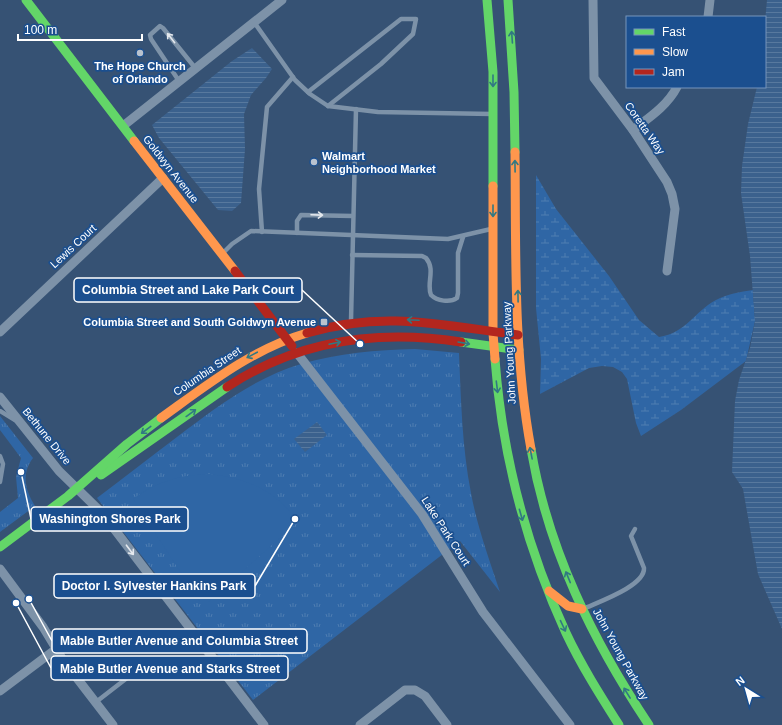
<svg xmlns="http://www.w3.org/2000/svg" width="782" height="725" font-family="Arial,sans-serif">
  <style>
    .grass { fill: url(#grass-tufts) }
    .wetland { fill: url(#wetland-marsh) }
    .pitch { fill: #2f66a5 }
    .water { fill: url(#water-rules) }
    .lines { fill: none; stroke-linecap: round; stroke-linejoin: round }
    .lane { stroke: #7d92a8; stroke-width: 4.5 }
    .street { stroke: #7d92a8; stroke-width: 9 }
    .fast { stroke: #63d668; stroke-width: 9 }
    .slow { stroke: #ff974d; stroke-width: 9 }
    .jam { stroke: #b3261e; stroke-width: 9 }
    .oneway { stroke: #317883 }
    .oneway2 { stroke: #e5e9ee }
    .poi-dot { fill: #b9c2ce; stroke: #1b4f8f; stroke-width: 1.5 }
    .labels { text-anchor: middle; stroke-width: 3.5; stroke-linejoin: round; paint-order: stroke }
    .poi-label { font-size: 11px; font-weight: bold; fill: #fff; stroke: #1b4f8f }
    .street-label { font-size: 11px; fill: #fff; stroke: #1b4f8f }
    .leader { fill: none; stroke: #fff; stroke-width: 1.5 }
    .callout-dot { fill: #fff; stroke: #1b4f8f; stroke-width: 1.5 }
    .callout { fill: #1b4f8f; stroke: #fff; stroke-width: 1.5 }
    .callout-label { font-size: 12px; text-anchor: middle; font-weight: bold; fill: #fff }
  </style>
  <defs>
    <pattern id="grass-tufts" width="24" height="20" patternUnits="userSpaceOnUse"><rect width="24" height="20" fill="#2f66a5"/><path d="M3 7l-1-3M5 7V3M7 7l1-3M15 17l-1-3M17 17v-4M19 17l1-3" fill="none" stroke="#4e7db2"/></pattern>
    <pattern id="wetland-marsh" width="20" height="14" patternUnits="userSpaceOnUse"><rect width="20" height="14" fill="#2f66a5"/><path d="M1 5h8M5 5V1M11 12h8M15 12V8" fill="none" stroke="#4e7db2"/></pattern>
    <pattern id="water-rules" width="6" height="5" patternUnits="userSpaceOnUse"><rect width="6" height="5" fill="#3b618d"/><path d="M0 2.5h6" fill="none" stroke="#58799e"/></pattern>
  </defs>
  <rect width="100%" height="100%" fill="#365274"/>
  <g class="grass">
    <path d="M415,349l44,4c2,47 3,94 12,140 6,33 18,66 29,99l-40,-51 -207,159 -156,-202c27,-20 53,-41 80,-61 38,-29 77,-59 124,-73 38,-11 75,-14 114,-15z"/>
    <path d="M0,416l33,42c-12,16 -8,32 2,48l-35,26v-20l18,-14 -2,-21 5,-19 -21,-28z"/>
  </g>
  <path class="wetland" d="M536,175l20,34 53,67 30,44 20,17c27,-4 35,-25 57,-37 11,-6 24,-8 37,-10l2,31 -9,40 -65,49 -40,26 -5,-13 -9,-44 -5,-7 -9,-5 -11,-1 -13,2 -49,26 1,-35 -5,-51z"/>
  <path class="pitch" d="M210,474c39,5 65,16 88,48l-90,80h-8l-67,-103c25,-18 47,-24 77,-25z"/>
  <g class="water">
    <path d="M767,0h15v629l-24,-55 -15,-85 -11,-17 3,-71 4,-21 11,-32 5,-27 -5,-65 -9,-63 1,-27 6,-42 9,-37h8v-65z"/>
    <path d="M252,48l20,21 -6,9 -15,17 -7,19 1,35 -4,54 -9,8 -14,-1 -59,-72 -7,-13 80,-64z"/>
    <path d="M317,422l10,13 -22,17 -11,-13z"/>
  </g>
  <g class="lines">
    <g class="lane">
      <path d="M254,22l41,58 15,14 18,12 50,6 114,2"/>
      <path d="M179,81l-28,-42 -1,-4 10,-9 3,2 33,41"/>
      <path d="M308,92l93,-73h15l-3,15 -32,30 -53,42"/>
      <path d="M262,232l-3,-43 8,-82 26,-30"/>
      <path d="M297,233v-12l4,-6 52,1"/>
      <path d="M223,253l9,-9 19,-13 197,8 43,-10"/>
      <path d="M352,255l70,1 4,2c10,12 0,25 5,37 6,6 19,8 26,3l1,-5v-40l5,-16"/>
      <path d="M351,321l5,-212"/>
      <path d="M0,411l15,9"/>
      <path d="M0,456l3,8 -3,18"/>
      <path d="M583,609c15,-7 62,-23 61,-41l-13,-32 4,-7"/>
      <path d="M96,702l31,-24"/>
    </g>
    <g class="street">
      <path d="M593,0l1,78 39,52 34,52 5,12 3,15 -8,62"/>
      <path d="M708,17l2,-17"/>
      <path d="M123,126l159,-126"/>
      <path d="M633,130c17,-13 34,-24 44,-43"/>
      <path d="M0,332l163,-154"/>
      <path d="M297,353l125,161 61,98 87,113"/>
      <path d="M0,397l59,74 43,42 162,212"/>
      <path d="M0,569l43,58 20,33 50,65"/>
      <path d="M0,691l56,-42"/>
      <path d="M360,725l45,-35h10l10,6 22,29"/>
    </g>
    <g class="fast">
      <path d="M26,0l108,141"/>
      <path d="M487,0l6,72v114"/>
      <path d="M508,0l6,92 1,60"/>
      <path d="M461,342l58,8"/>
      <path d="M495,359c7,95 31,187 71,274 15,32 34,62 53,92"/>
      <path d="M531,449c17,101 62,192 118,276"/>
      <path d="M101,475l126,-88"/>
      <path d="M0,547l68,-51 59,-52 34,-26"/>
    </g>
    <g class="slow">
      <path d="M134,141l101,130"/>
      <path d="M515,152c1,99 -2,199 16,297"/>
      <path d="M493,186v147l2,26"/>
      <path d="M161,418c46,-33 91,-69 146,-85"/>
      <path d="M549,591l19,15 14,3"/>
    </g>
    <g class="jam">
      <path d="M235,271l57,75"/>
      <path d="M307,333c77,-23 134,-8 211,2"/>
      <path d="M227,387c71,-47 150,-58 234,-45"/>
    </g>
  </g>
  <defs><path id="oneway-shaft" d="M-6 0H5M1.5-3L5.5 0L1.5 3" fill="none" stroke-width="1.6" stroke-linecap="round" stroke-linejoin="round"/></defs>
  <g class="oneway">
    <use href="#oneway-shaft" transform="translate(512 37) rotate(-94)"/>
    <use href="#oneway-shaft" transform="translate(493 81) rotate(90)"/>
    <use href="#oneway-shaft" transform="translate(515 166) rotate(-91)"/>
    <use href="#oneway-shaft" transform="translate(493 211) rotate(90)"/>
    <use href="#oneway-shaft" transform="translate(518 296) rotate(-91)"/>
    <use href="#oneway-shaft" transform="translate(413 320) rotate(-177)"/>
    <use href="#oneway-shaft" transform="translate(335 343) rotate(-12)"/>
    <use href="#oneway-shaft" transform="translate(464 343) rotate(10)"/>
    <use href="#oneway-shaft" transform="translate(252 355) rotate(152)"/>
    <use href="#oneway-shaft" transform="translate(497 387) rotate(83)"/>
    <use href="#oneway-shaft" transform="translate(191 413) rotate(-36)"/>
    <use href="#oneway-shaft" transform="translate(146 430) rotate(143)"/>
    <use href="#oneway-shaft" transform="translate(531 453) rotate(-101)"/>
    <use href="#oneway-shaft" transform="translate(521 515) rotate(74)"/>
    <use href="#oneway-shaft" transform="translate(568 577) rotate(-112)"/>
    <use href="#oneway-shaft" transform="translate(563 626) rotate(65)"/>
    <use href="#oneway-shaft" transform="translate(627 693) rotate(-122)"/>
  </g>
  <g class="oneway2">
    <use href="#oneway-shaft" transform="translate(171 38) rotate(-128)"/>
    <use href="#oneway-shaft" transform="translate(317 215) rotate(2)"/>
    <use href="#oneway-shaft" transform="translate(130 550) rotate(53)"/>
  </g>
  <g class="poi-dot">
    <circle cx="140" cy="53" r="4"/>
    <circle cx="314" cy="162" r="4"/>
    <rect x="320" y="318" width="8" height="8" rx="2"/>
  </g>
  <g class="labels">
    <g class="poi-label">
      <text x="140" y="70">The Hope Church<tspan x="140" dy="13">of Orlando</tspan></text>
      <text x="322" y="160" text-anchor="start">Walmart<tspan x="322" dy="13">Neighborhood Market</tspan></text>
      <text x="316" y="326" text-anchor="end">Columbia Street and South Goldwyn Avenue</text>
    </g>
    <g class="street-label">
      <text transform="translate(645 128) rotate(55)" y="4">Coretta Way</text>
      <text transform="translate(171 169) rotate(52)" y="4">Goldwyn Avenue</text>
      <text transform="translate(73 246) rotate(-43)" y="4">Lewis Court</text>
      <text transform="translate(509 353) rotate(-93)" y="4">John Young Parkway</text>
      <text transform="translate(207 371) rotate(-34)" y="4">Columbia Street</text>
      <text transform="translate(47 436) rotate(51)" y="4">Bethune Drive</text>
      <text transform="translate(446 531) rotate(57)" y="4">Lake Park Court</text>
      <text transform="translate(621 654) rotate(61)" y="4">John Young Parkway</text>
    </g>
  </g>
  <path class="leader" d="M360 344L302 290M21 472L31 519M295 519L255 586M29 599L52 641M16 603L51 668"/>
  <g class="callout-dot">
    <circle cx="360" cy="344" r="4"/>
    <circle cx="21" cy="472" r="4"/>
    <circle cx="295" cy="519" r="4"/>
    <circle cx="29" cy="599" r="4"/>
    <circle cx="16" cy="603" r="4"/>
  </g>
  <g class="callout">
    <rect x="74" y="278" width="228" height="24" rx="4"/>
    <rect x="31" y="507" width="157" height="24" rx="4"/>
    <rect x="54" y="574" width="201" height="24" rx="4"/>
    <rect x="52" y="629" width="255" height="24" rx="4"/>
    <rect x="51" y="656" width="237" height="24" rx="4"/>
  </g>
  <g class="callout-label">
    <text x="188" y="294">Columbia Street and Lake Park Court</text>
    <text x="110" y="523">Washington Shores Park</text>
    <text x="154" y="590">Doctor I. Sylvester Hankins Park</text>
    <text x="179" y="645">Mable Butler Avenue and Columbia Street</text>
    <text x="170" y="673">Mable Butler Avenue and Starks Street</text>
  </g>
  <rect x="626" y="16" width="140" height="72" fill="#1b4f8f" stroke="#7695bc"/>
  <rect x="634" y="29" width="20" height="6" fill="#63d668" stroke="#7695bc"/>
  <text x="662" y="36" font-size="12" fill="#ffffff">Fast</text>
  <rect x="634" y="49" width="20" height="6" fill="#ff974d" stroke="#7695bc"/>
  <text x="662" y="56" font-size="12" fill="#ffffff">Slow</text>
  <rect x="634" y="69" width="20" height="6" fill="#b3261e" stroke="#7695bc"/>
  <text x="662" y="76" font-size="12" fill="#ffffff">Jam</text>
  <g transform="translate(746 689) rotate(323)" stroke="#1b4f8f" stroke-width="3" paint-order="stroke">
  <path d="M0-3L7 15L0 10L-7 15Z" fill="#ffffff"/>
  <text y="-6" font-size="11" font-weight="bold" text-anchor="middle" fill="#ffffff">N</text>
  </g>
  <path d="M18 34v6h124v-6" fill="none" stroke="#ffffff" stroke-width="2"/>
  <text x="24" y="34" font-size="12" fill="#ffffff" stroke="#1b4f8f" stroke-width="3" paint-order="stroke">100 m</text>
</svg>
